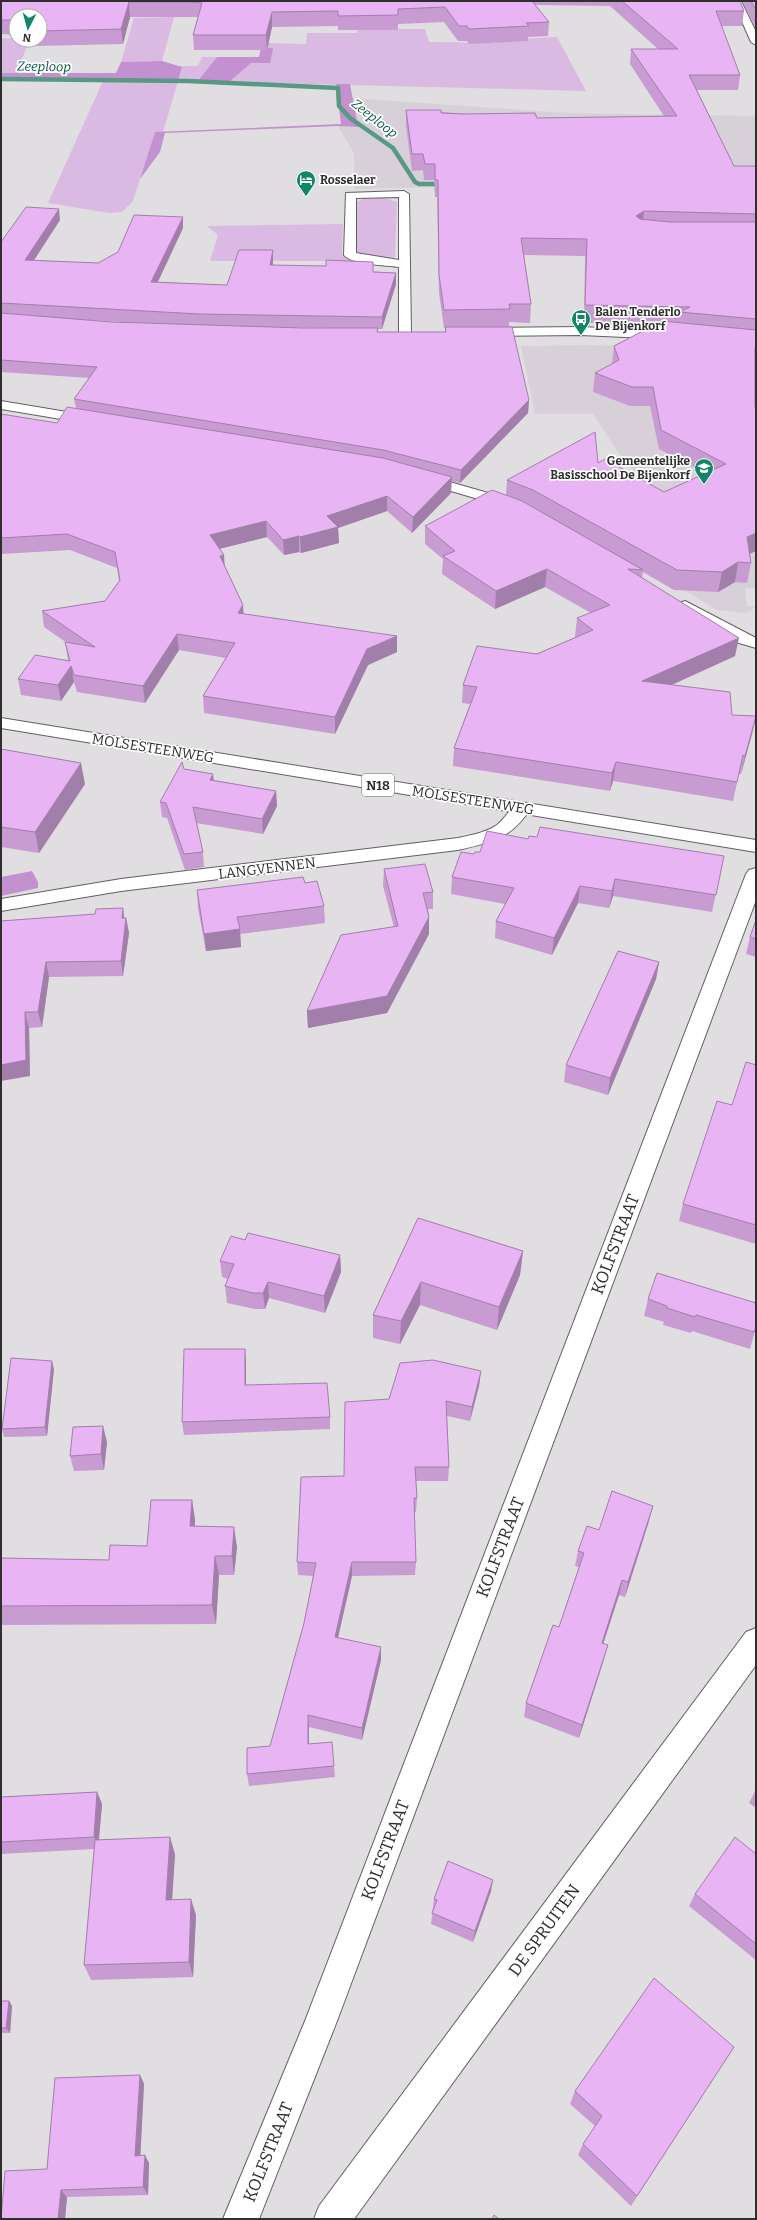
<svg xmlns="http://www.w3.org/2000/svg" width="757" height="2220" font-family="Bitter,serif">
  <style>
    .built { fill: #d7d0d9 }
    .green { fill: #dab9e2 }
    .forest { fill: #c391cf }
    .lines { fill: none; stroke-linecap: round; stroke-linejoin: round }
    .stream { stroke: #579983; stroke-width: 4.5 }
    .street-casing { stroke: #626062; stroke-width: 2 }
    .secondary-casing { stroke: #626062; stroke-width: 2 }
    .primary-casing { stroke: #626062; stroke-width: 2 }
    .street { fill: #fff; fill-rule: evenodd }
    .secondary { fill: #fff; fill-rule: evenodd }
    .primary { fill: #fff; fill-rule: evenodd }
    .wall { fill: #c89bd2; fill-rule: evenodd }
    .shaded-wall { fill: #a27eab }
    .building { fill: #e8b4f4; stroke: #a27eab }
    .labels { text-anchor: middle; stroke-width: 3.5; stroke-linejoin: round; paint-order: stroke }
    .far-poi-label { font-size: 12px; font-weight: bold; fill: #302f30; stroke: #fff; text-anchor: start }
    .far-water-label { font-size: 13px; font-style: italic; fill: #00553f; stroke: #fff }
    .shield { fill: #fff; stroke: #6e6d6e; stroke-width: 1 }
    .shield-label { font-size: 13px; font-weight: bold; fill: #302f30 }
    .street-label { font-size: 14px; fill: #302f30; stroke: #fff }
    .near-street-label { font-size: 17px; fill: #302f30; stroke: #fff }
  </style>
  <rect width="100%" height="100%" fill="#e0dee0"/>
  <g class="built">
    <path d="M352,98l215,15 189,3v64l-401,9 -1,-36 -16,-27 20,1z"/>
    <path d="M584,345l112,3 60,5v235h-11l2,18 9,1 -10,6 -29,-3 -132,-79 80,-34 -39,-33 -33,-50h-58l-14,-68z"/>
  </g>
  <g class="green">
    <path d="M174,17l-12,44 -41,1 13,-44z"/>
    <path d="M358,29h67l4,13 67,1v-3l61,-3 29,54 -357,-9 22,-19h19l-9,-15v-5l45,1 1,-11h50z"/>
    <path d="M1,38l28,2 -12,33h-16z"/>
    <path d="M202,57h15l-20,25 -19,-1 -15,51h-8l-22,69 -11,11 -13,1 -61,-10 55,-122h75l4,-14 -3,-1h19z"/>
    <path d="M366,197h17l14,5 -2,55c-10,3 -31,2 -38,-6v-49z"/>
    <path d="M343,224l-1,30 12,7h-144l8,-26 -11,-9z"/>
  </g>
  <g class="forest">
    <path d="M261,48h12l-3,15h-19l-22,19h-32l20,-25h42z"/>
    <path d="M162,61l20,6 -4,14h-177v-8h115l5,-11z"/>
    <path d="M336,84h14l8,43 -20,-1 -173,7 -5,19 -20,27 15,-47 186,-8z"/>
    <path d="M32,871l6,11v6l-37,8v-19z"/>
  </g>
  <g class="lines">
    <path class="stream" d="M1,79l187,2 150,7 1,18 11,12 43,30 22,34 4,2h29"/>
    <g class="street-casing">
      <g id="street">
        <path d="M404,191l5,3 2,140 -6,4 -6,-4v-67c-13,-2 -47,-2 -55,-12l2,-62zM399,197v63l-43,-7v-55z"/>
        <path d="M581,327l88,4 6,4 -6,4 -88,-4 -97,1 -6,-4 6,-4z"/>
        <path d="M1,401l90,15 7,4 -7,4 -90,-15z"/>
        <path d="M422,474l73,21 21,9 2,3 -2,3h-10l-21,-9 -68,-20 -2,-3z"/>
        <path d="M685,601l71,37v10l-17,-5 -60,-34 -2,-3 2,-3z"/>
        <path d="M522,802l6,2 3,4c-20,31 -39,34 -73,42l-337,41 -120,20v-12l120,-20 337,-41c13,-3 27,-5 39,-13 9,-7 14,-20 25,-23z"/>
        <path d="M756,868v32l-419,1121 -78,198h-36l82,-198 441,-1147 3,-4z"/>
        <path d="M756,1628v37l-402,554h-40l5,-13 427,-574z"/>
      </g>
    </g>
    <g class="secondary-casing">
      <path id="secondary" d="M733,1h8l15,31v13l-5,-3z"/>
    </g>
    <g class="primary-casing">
      <path id="primary" d="M1,718l755,122v12l-755,-124z"/>
    </g>
    <use href="#street" class="street"/>
    <use href="#secondary" class="secondary"/>
    <use href="#primary" class="primary"/>
  </g>
  <g class="wall">
    <path d="M1,1h739l4,10 -2,15h-21l19,49 -2,15h-41l37,76h22v200h-1l-5,188 1,9 -4,20 -12,-1 -17,10 -44,-2 -31,-18 -1,6 93,78 -63,29 60,30 24,1 -4,18 -11,40h-2l-6,27 -120,-20 -3,10 -157,-25 1,-18 16,-44 -8,-1 1,-18 113,-48 -1,-1 2,-18 14,-5 -46,-26 -50,22 -53,-35 1,-15 -18,-15v-18l81,-31 1,-15 91,-17 66,29 41,-19 -46,-24 -9,-43h-20l-37,-14 2,-19 17,-9 2,-18 42,-22 -72,-1 1,-67 -61,-1 7,49 -1,19 -21,-1v5l20,73 -1,13 -68,70 -9,-2v12l-39,40 -25,-22 -49,17 1,15 -38,10 -2,-1 -15,3 -17,-18 -48,12 5,17 19,39v9l154,38 -29,13 -33,69 -131,-21 -1,-17 23,-38 -47,-8 -34,53 -68,-11 -3,-10 -13,19 -40,-6 -3,-16 50,-19 -3,-18 2,1 -23,-16 -2,-16 63,-10 14,-20 -2,-13 -47,-18 -69,4v-140l56,9 19,-15 -2,-9 15,-21 -88,-6v-130l59,-22 -26,40 64,3 85,-46v11l-25,54 69,3 46,-35v15l123,8v11l-14,45h-4v3h67v-4h-1l-5,-35 -2,-96h-2l-1,-17h-10l-1,-10 -11,1 -6,-45v-16l131,8 127,-2 -34,-52 1,-15h27l-48,-43 -75,-1 14,17 -1,14 -20,1v4l-59,3 -2,-3h-9l-14,-19 -46,2v6h-60v-4l-66,1 -5,23h-73l-1,-15 5,-18h-68l-7,27 -86,2 -1,-6h4v-24h-24v19l-15,-1zM53,318l107,6 -48,-2zM260,327l80,1h-37z"/>
    <path d="M742,1h14v25h-1z"/>
    <path d="M1,749l84,35 -46,69 -38,-6z"/>
    <path d="M184,769l30,11 62,11 1,15 -14,28 -67,-11 7,29 1,15 -19,3 -18,-52 -5,-1 -2,-15z"/>
    <path d="M537,837l187,19 -12,56 -99,-16 -4,12 -31,-5 -26,52 -57,-17 1,-17 9,-17 -54,-10 1,-17 22,-23 54,-15z"/>
    <path d="M384,869l49,23v17h-5l1,8v17l-42,79 -79,15 -1,-17 87,-84 -11,-41z"/>
    <path d="M305,883l19,23 1,17 -85,11 1,13 -35,4 -8,-43 -1,-18z"/>
    <path d="M123,908l1,10h2l3,15 -6,43 -74,1 -7,50 -13,1 1,48 -29,-155 94,-7z"/>
    <path d="M756,920v37l-10,-3 4,-17z"/>
    <path d="M659,962l-3,17 -48,116 -44,-13 2,-17z"/>
    <path d="M756,1065v179l-77,-23 4,-17 49,-99z"/>
    <path d="M418,1218l105,33 -3,24 -23,55 -77,-25 -20,39 -27,-6v-23z"/>
    <path d="M245,1240l95,15 1,17 -16,41 -56,-15 -4,11h-10l-28,-6 -2,-17 3,-7 -6,-2 -2,-16z"/>
    <path d="M648,1299l108,28 -6,22 -58,-18 -1,2 -28,-8 1,-3 -20,-6z"/>
    <path d="M245,1349l1,13v23l84,32v12l-146,6 -2,-13z"/>
    <path d="M54,1369l-7,67 -43,1 -2,-8z"/>
    <path d="M481,1371l-2,15 -9,35 -23,-5 2,51 -1,14h-32l1,17 -1,14h-2l2,50 -1,13 -63,1 -14,62 43,9v13l-19,80 -53,-13v17l25,22 1,11 -86,9 -2,-12 23,-28 34,-123 9,-47 -15,-1 -1,-13 47,-86 45,-77z"/>
    <path d="M107,1442l-3,28 -30,1 -4,-15z"/>
    <path d="M192,1500l3,20v6l42,21 -3,28h-15l-3,49 -215,1v-67l108,2 38,-14z"/>
    <path d="M649,1521l-24,76 -6,-2 -16,48 1,16 -25,79 -55,-21 2,-14 33,-76 20,-60 -4,-1 3,-15z"/>
    <path d="M756,1789v19l-7,-5z"/>
    <path d="M97,1792l5,12 -3,36 76,14 -3,46 24,15 -3,62 -102,3 -7,-15 10,-116 -93,5v-57z"/>
    <path d="M756,1854v106l-67,-54 6,-12z"/>
    <path d="M491,1891l-18,51 -42,-18 3,-25z"/>
    <path d="M1,2001h8l3,5 -2,27h-9z"/>
    <path d="M734,2047l-103,159 -53,-51 5,-11 12,-18 -25,-22 5,-13z"/>
    <path d="M140,2075l4,9 -4,72 9,7 -1,32 -81,2 -2,22h-64l46,-50z"/>
  </g>
  <g class="shaded-wall">
    <path d="M129,2l1,15 -7,27 -2,-15z"/>
    <path d="M272,12v15l-5,23 -1,-15z"/>
    <path d="M59,209l1,11 -33,51 -2,-11z"/>
    <path d="M644,211l-2,17 -6,-12z"/>
    <path d="M183,217v11l-31,66 -1,-12z"/>
    <path d="M273,250v12l-2,15 -1,-12z"/>
    <path d="M396,273v11l-14,45v-12z"/>
    <path d="M529,400l-1,13 -68,70 1,-13z"/>
    <path d="M452,477l-1,16 -39,40 1,-16z"/>
    <path d="M387,496v15l-49,17 1,15 -38,10 -1,-16 27,-21z"/>
    <path d="M266,521l1,16 -56,14 -1,-16z"/>
    <path d="M756,533v18l-13,6 4,-20z"/>
    <path d="M299,536v16l-15,3 -1,-15z"/>
    <path d="M224,555l1,16 -5,-15z"/>
    <path d="M738,562l-3,20 -17,10 4,-20z"/>
    <path d="M547,569l-2,18 -50,22 1,-18z"/>
    <path d="M243,605l1,16 -6,-8z"/>
    <path d="M177,634l2,16 -34,53 -2,-17z"/>
    <path d="M397,636v16l-29,13 -33,69v-17l32,-68z"/>
    <path d="M739,638l-4,18 -95,43 2,-18z"/>
    <path d="M71,666l3,16 -13,19 -3,-16z"/>
    <path d="M756,716l-4,18 -11,40 4,-18z"/>
    <path d="M616,762l-3,19 -3,10 2,-18z"/>
    <path d="M81,763l4,21 -46,69 -4,-21z"/>
    <path d="M213,774l2,15 -5,-9z"/>
    <path d="M276,791l1,15 -14,28 -1,-15z"/>
    <path d="M615,879l-2,17 -4,12 3,-17z"/>
    <path d="M580,886l-2,17 -26,52 2,-17z"/>
    <path d="M123,908l2,16 -3,-6z"/>
    <path d="M429,917v17l-42,79 -79,15 -1,-17z"/>
    <path d="M126,918l3,15 -6,43 -2,-15z"/>
    <path d="M240,929l1,18 -35,4 -2,-17z"/>
    <path d="M46,962l3,15 -7,50 -4,-15z"/>
    <path d="M659,962l-3,17 -48,116 2,-17z"/>
    <path d="M25,1012l4,16 1,48 -29,5v-16z"/>
    <path d="M523,1251l-3,24 -23,55 2,-23z"/>
    <path d="M340,1255l1,17 -16,41 -1,-17z"/>
    <path d="M268,1282l1,16 -4,11 -2,-16z"/>
    <path d="M421,1282l-1,23 -20,39 1,-23z"/>
    <path d="M245,1349l1,13v36l-1,-13z"/>
    <path d="M52,1361l2,8 -7,67 -2,-9z"/>
    <path d="M481,1371l-2,15 -9,35 2,-14z"/>
    <path d="M103,1426l4,16 -3,28 -3,-16z"/>
    <path d="M192,1500l3,20 -2,26 -3,-20z"/>
    <path d="M653,1506l-4,15 -24,76 3,-15z"/>
    <path d="M234,1527l3,20 -3,28 -2,-19z"/>
    <path d="M215,1556l4,19 -3,49 -4,-19z"/>
    <path d="M352,1562v14l-17,74v-13z"/>
    <path d="M622,1580l-3,15 -20,62 3,-14z"/>
    <path d="M608,1645l-4,14 -25,79 3,-13z"/>
    <path d="M381,1647v13l-19,80v-12z"/>
    <path d="M308,1715l1,12v29l-1,-12z"/>
    <path d="M97,1792l5,12 -4,45 -4,-12z"/>
    <path d="M170,1837l5,17 -4,62 -5,-16z"/>
    <path d="M493,1880l-2,11 -18,51 2,-11z"/>
    <path d="M191,1899l5,16 -3,62 -4,-15z"/>
    <path d="M9,2001l3,5 -2,27 -4,-5z"/>
    <path d="M140,2075l4,9 -4,80 -5,-8z"/>
    <path d="M145,2155l4,8 -1,32 -5,-8z"/>
    <path d="M61,2190l6,7 -2,22h-7z"/>
  </g>
  <g class="building">
    <path d="M1,1h531l17,21 -23,1 3,3 -60,3 -2,-3h-8l-14,-19 -47,2v6l-60,1v-5l-66,1 -6,23h-73l9,-32 -11,-1h-62l-8,27 -81,2v-15h-24v4h-15z"/>
    <path d="M622,1h118l4,10h-28l24,64h-51l45,91h22v48l-112,-3 -8,5 4,3 29,3h87v97l-76,-7 10,-5 -105,-2 2,-66 -66,-1 10,66h-22l1,5 -66,1 -5,-35 -1,-95h-3v-16h-10l-2,-10h-11l-6,-44h35v3l22,1 72,-1 2,5 140,-2 -46,-67h47z"/>
    <path d="M751,1h5v9z"/>
    <path d="M26,207l33,2 -34,51 73,3 20,-11 16,-37 49,2 -32,65 76,3 12,-35h34l-3,15 56,1v-6l47,2v10l23,1 -14,44 -183,-3 -198,-11v-61z"/>
    <path d="M1,313l111,9 191,6h75l-1,4h69l-1,-5h67l17,73 -68,70 -78,-20 -309,-51 23,-32 -96,-7z"/>
    <path d="M662,321l94,9v17h-1v60h1v126l-9,4 4,26 -13,-1 -16,10 -45,-2 -144,-80 -26,-10 88,-48 3,31 7,-4 59,33 62,-28 -65,-34 -8,-43h-21l-37,-14 24,-13 -5,-14z"/>
    <path d="M67,407l316,51 69,19 -39,40 -26,-21 -60,20 11,11 -38,10 -1,-1 -16,4 -17,-19 -56,14 14,20 -4,1 23,49 -5,8 159,23 -30,13 -32,68 -132,-21 32,-53 -58,-9 -34,52 -69,-11 -3,-9 -13,19 -40,-6 17,-24 35,6 -5,-19 30,5 -53,-36 63,-10 15,-21 -5,-28 -48,-18 -66,4v-124l56,9z"/>
    <path d="M492,490l30,11 121,69 -15,-1 111,69 -97,43 88,11 2,23 24,1 -11,40 -2,-1 -6,27 -121,-20 -4,11 -158,-25 23,-61 -14,-2 14,-39 60,8 56,-24 -16,-12 33,-13 -63,-36 -51,22 -53,-35 12,-5 -30,-25z"/>
    <path d="M1,749l80,14 -46,69 -34,-5z"/>
    <path d="M182,762l2,7 29,5 -3,6 66,11 -14,28 -69,-12 10,45 -19,2 -18,-51 -6,-1z"/>
    <path d="M540,827l184,29 -8,39 -101,-16 -3,12 -32,-5 -26,52 -58,-17 18,-33 -62,-11 9,-25 13,2 1,-2h5l7,-21 41,8 1,-3 8,1z"/>
    <path d="M425,864l8,28 -10,1 6,24 -42,79 -80,15 34,-76 57,-9 -14,-57z"/>
    <path d="M303,877l2,6 12,-2 7,25 -87,11 3,12 -36,5 -7,-44z"/>
    <path d="M123,908l-1,10h4l-5,43 -75,1 -8,50h-13l1,48 -25,5v-144l94,-7 1,-5z"/>
    <path d="M756,920v19l-6,-2z"/>
    <path d="M618,951l41,11 -49,116 -44,-13z"/>
    <path d="M746,1062l10,3v160l-73,-21 34,-103 15,4z"/>
    <path d="M418,1218l105,33 -24,56 -78,-25 -20,39 -28,-6z"/>
    <path d="M248,1233l92,22 -16,41 -56,-14 -5,11h-10l-28,-7 9,-22 -14,-3 11,-25 14,4z"/>
    <path d="M657,1273l99,30v24l-2,5 -58,-17 -1,2 -28,-9v-2l-19,-7z"/>
    <path d="M184,1349h61v36l82,-2 3,34 -148,5z"/>
    <path d="M11,1358l41,3 -7,66 -43,2z"/>
    <path d="M433,1360l48,11 -9,36 -26,-6 3,66h-34l2,31h-3l2,64h-64l-17,75 46,10 -19,81 -54,-13v29l24,-2 2,24 -87,8v-26l23,-2 34,-123 12,-60 -19,-1 4,-85 43,-1 1,-74 44,-3 11,-36z"/>
    <path d="M103,1426l-2,28 -31,2 3,-29z"/>
    <path d="M612,1491l41,15 -25,76 -6,-2 -20,63 6,2 -26,80 -56,-22 27,-78 6,2 25,-74 -6,-2 9,-25 12,4z"/>
    <path d="M151,1500h41l-2,26 44,1 -2,29h-17l-3,49 -211,1v-48l108,2 1,-15 37,1z"/>
    <path d="M97,1792l-3,45 -93,5v-45z"/>
    <path d="M170,1837l-4,63 25,-1 -2,63 -105,3 11,-125z"/>
    <path d="M735,1837l21,17v90l-61,-50z"/>
    <path d="M448,1861l45,19 -18,51 -43,-18 5,-13 -3,-1z"/>
    <path d="M654,1978l80,69 -97,149 -54,-52 19,-28 -27,-25z"/>
    <path d="M1,2001h8l-3,27h-5z"/>
    <path d="M140,2075l-5,81 10,-1 -2,32 -82,3 -3,29h-57l4,-48 42,-2 8,-91z"/>
    <path d="M494,2215l5,4h-7z"/>
  </g>
  <defs>
    <g id="hotel-pin" transform="scale(1)"><path d="M0 17L-7.5 6A9.5 9.5 0 1 1 7.5 6Z" fill="#118767" stroke="#fff"/><path d="M-6-4.5h1.5V1H6V5H4.5V3h-9V5H-6ZM-4 0a1.8 1.8 0 1 1 3.6 0ZM.5 0V-2.5h3Q6-2.5 6 0Z" fill="#fff"/></g>
    <g id="bus-pin" transform="scale(1)"><path d="M0 17L-7.5 6A9.5 9.5 0 1 1 7.5 6Z" fill="#118767" stroke="#fff"/><path d="M-5-6H5V4H4V6H2V4H-2V6H-4V4H-5ZM-3.5-4V0h7V-4ZM-3.5 1.2v1.5H-2V1.2ZM2 1.2v1.5H3.5V1.2Z" fill="#fff"/></g>
    <g id="school-pin" transform="scale(1)"><path d="M0 17L-7.5 6A9.5 9.5 0 1 1 7.5 6Z" fill="#118767" stroke="#fff"/><path d="M0-5L7-2L0 1L-7-2ZM-4 1L0 2.5L4 1V4Q0 6-4 4Z" fill="#fff"/></g>
  </defs>
  <g fill-rule="evenodd">
    <use href="#hotel-pin" x="306" y="180"/>
    <use href="#bus-pin" x="581" y="319"/>
    <use href="#school-pin" x="704" y="468"/>
  </g>
  <g class="labels">
    <g class="far-poi-label">
      <text x="320" y="184">Rosselaer</text>
      <text x="595" y="316">Balen Tenderlo<tspan x="595" dy="14">De Bijenkorf</tspan></text>
      <text x="690" y="465" text-anchor="end">Gemeentelijke<tspan x="690" dy="14">Basisschool De Bijenkorf</tspan></text>
    </g>
    <g class="far-water-label">
      <text transform="translate(44 66) rotate(1)" y="5">Zeeploop</text>
      <text transform="translate(375 118) rotate(38)" y="5">Zeeploop</text>
    </g>
    <rect class="shield" x="362" y="774" width="32" height="22" rx="3"/>
    <g class="shield-label">
      <text x="378" y="790">N18</text>
    </g>
    <g class="street-label">
      <text transform="translate(153 748) rotate(9)" y="5">MOLSESTEENWEG</text>
      <text transform="translate(473 800) rotate(9)" y="5">MOLSESTEENWEG</text>
      <text transform="translate(267 868) rotate(-7)" y="5">LANGVENNEN</text>
    </g>
    <g class="near-street-label">
      <text transform="translate(615 1244) rotate(-69)" y="6">KOLFSTRAAT</text>
      <text transform="translate(500 1547) rotate(-69)" y="6">KOLFSTRAAT</text>
      <text transform="translate(385 1850) rotate(-69)" y="6">KOLFSTRAAT</text>
      <text transform="translate(544 1930) rotate(-54)" y="6">DE SPRUITEN</text>
      <text transform="translate(268 2152) rotate(-68)" y="6">KOLFSTRAAT</text>
    </g>
  </g>
  <rect width="757" height="2220" fill="none" stroke="#302f30" stroke-width="4"/>
  <g transform="translate(28 28) rotate(186)"><circle r="19" fill="#ffffff" stroke="#acacac"/>
  <path d="M0-3L7 15L0 10L-7 15Z" fill="#118767"/>
  <text y="-6" font-size="11" font-weight="bold" text-anchor="middle" fill="#302f30">N</text>
  </g>
</svg>
